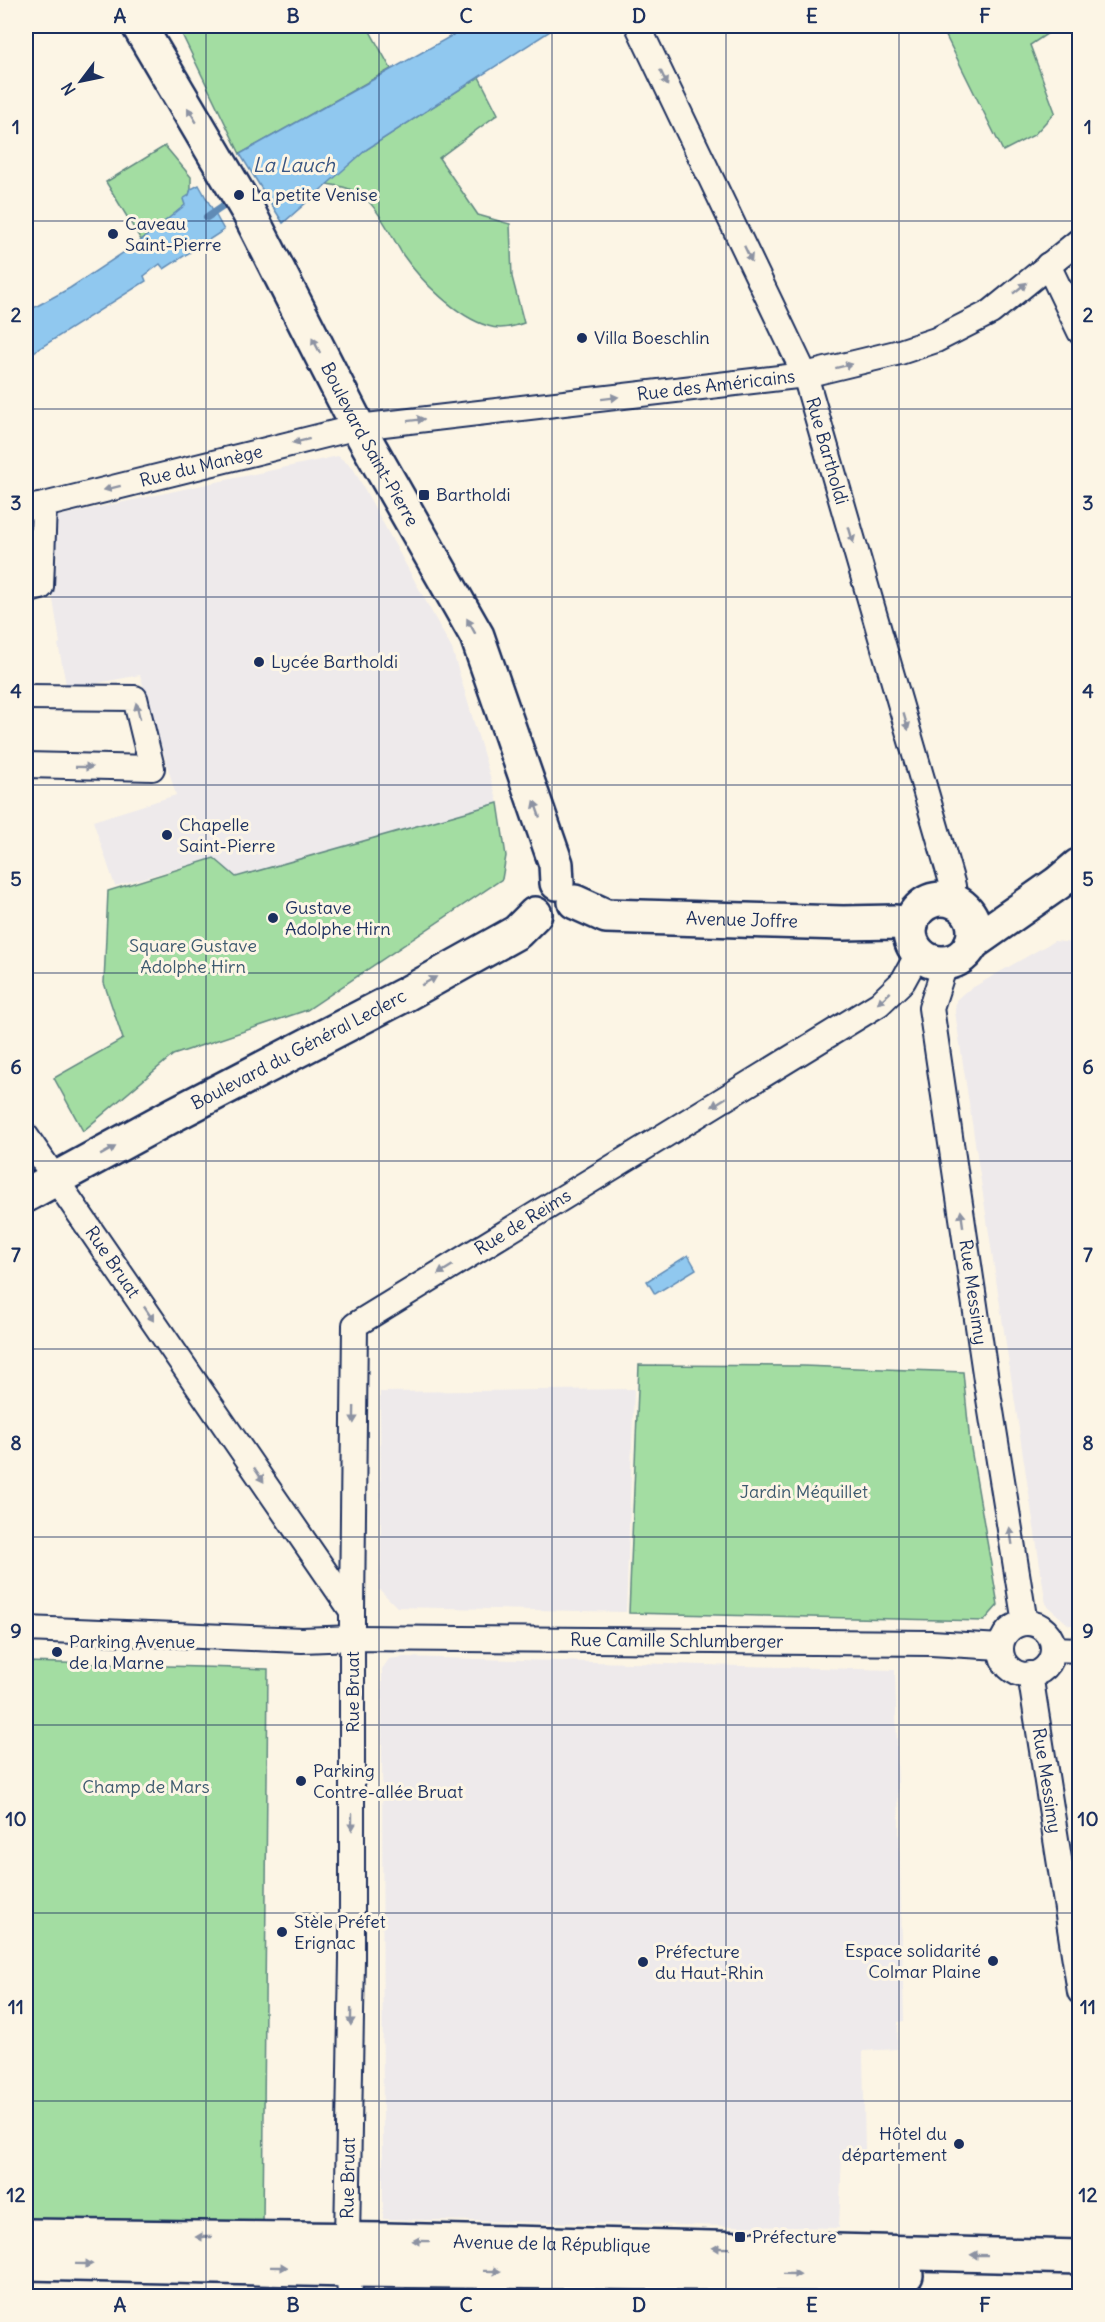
<svg xmlns="http://www.w3.org/2000/svg" width="1105" height="2322" font-family="Delius,sans-serif">
  <style>
    .built { fill: #eeeaeb }
    .green { fill: #a3dda2; stroke: #5f8680; stroke-width: 1.5 }
    .water { fill: #90c8ef; stroke: #618bb5; stroke-width: 1.5 }
    .lines { fill: none; stroke-linecap: round; stroke-linejoin: round }
    .stream { stroke: #618bb5; stroke-width: 8 }
    .street-casing { stroke: #1b2f5e; stroke-width: 28 }
    .secondary-casing { stroke: #1b2f5e; stroke-width: 38 }
    .street { stroke: #fcf5e5; stroke-width: 24 }
    .secondary { stroke: #fcf5e5; stroke-width: 33 }
    .oneway { fill: #8c92a2 }
    .grid { fill: none; stroke: #1b2f5e; stroke-width: 1.5; stroke-opacity: 0.55 }
    .poi-dot { fill: #1b2f5e; stroke: #fcf5e5; stroke-width: 2 }
    .labels { text-anchor: middle; stroke-width: 6; stroke-linejoin: round; paint-order: stroke }
    .poi-label { font-size: 18px; fill: #1b2f5e; stroke: #fcf5e5; text-anchor: start }
    .street-label { font-size: 18px; fill: #1b2f5e; stroke: #fcf5e5 }
    .park-label { font-size: 18px; fill: #3d5a6f; stroke: #fcf5e5 }
    .water-label { font-size: 20px; font-style: italic; fill: #385582; stroke: #fcf5e5 }
    .neatline { fill: none; stroke: #1b2f5e; stroke-width: 2 }
    .grid-label { font-size: 20px; text-anchor: middle; font-weight: bold; fill: #1b2f5e }
  </style>
  <rect width="100%" height="100%" fill="#fcf5e5"/>
  <filter id="ink" filterUnits="userSpaceOnUse"><feTurbulence type="fractalNoise" baseFrequency=".0167" numOctaves="2"/><feDisplacementMap in="SourceGraphic" scale="12" xChannelSelector="R" yChannelSelector="G"/><feConvolveMatrix kernelMatrix="1 2 1 2 8 2 1 2 1" color-interpolation-filters="sRGB"/></filter>
  <g filter="url(#ink)">
    <g class="built">
      <path d="M338,456l15,12 99,181 46,154 -262,74 -22,-19 -99,28 -22,-65 83,-26 -36,-120 -73,14 -9,-45 2,-1 -13,-81 10,-3 -3,-42z"/>
      <path d="M1054,941l20,2 6,13 -1,669h-10l-23,-20 -91,-593 1,-12 9,-8z"/>
      <path d="M634,1389l-8,223 -229,-5 -18,-18 2,-29 -1,-168z"/>
      <path d="M404,1657l491,13 9,351 -6,1 -1,27 -34,2 2,102h-23l-3,75 -456,-9 -1,-550 7,-10z"/>
    </g>
    <g class="green">
      <path d="M178,26h189l24,43 -151,85z"/>
      <path d="M941,26h118l-29,19 25,67 -21,23 -31,16z"/>
      <path d="M479,77l19,37 -59,44 39,57 32,9 2,53 12,46c-12,4 -24,7 -36,3 -31,-9 -67,-45 -85,-71 -10,-16 -22,-42 -35,-54 -13,-12 -25,-15 -42,-17l41,-35z"/>
      <path d="M165,146l26,31v12l-5,16 -45,35 -35,-58z"/>
      <path d="M498,803l8,53 -4,23 -195,131 -134,45 -90,76 -29,-53 69,-39 -19,-56 4,-92 106,-33 22,19z"/>
      <path d="M639,1365l164,1 160,6 7,71 28,162 -14,16 -355,-8z"/>
      <path d="M26,1662l242,7 -5,556 -237,-5z"/>
      <path d="M648,2288l67,2 1,6h-69z"/>
    </g>
    <g class="water">
      <path d="M469,26h89l-191,123 -84,74 -43,-69z"/>
      <path d="M199,185l25,45 -60,39 -4,-5 -16,12 2,5 -120,76v-45l44,-24 68,-45 47,-38 -2,-6 6,-4 2,-6z"/>
      <path d="M688,1255l8,14 -41,25 -8,-13z"/>
    </g>
    <g class="lines">
      <path class="stream" d="M207,217l25,-17"/>
      <g class="street-casing">
        <g id="street">
          <path id="s1" d="M638,26l167,349 148,511 -4,14"/>
          <path d="M1048,265l32,67"/>
          <path id="s2" d="M44,505l314,-78 447,-52 95,-23 36,-12 55,-28 89,-72"/>
          <path d="M26,508l18,-3 -3,82 -15,4"/>
          <path d="M26,697l109,1 17,70 -126,-3"/>
          <path id="s3" d="M942,963v11l-11,34 55,372 39,243"/>
          <path id="s4" d="M26,1136l326,475"/>
          <circle cx="1027" cy="1649" r="26"/>
          <path id="s5" d="M26,1629l276,11 51,-2 578,5 70,4"/>
          <path d="M1053,1649l27,1"/>
          <path id="s6" d="M1030,1674l50,318"/>
          <path id="s7" d="M350,2296l-3,-57 5,-280v-348l3,-286 524,-321 24,-23 16,-29"/>
        </g>
      </g>
      <g class="secondary-casing">
        <g id="secondary">
          <path id="s8" d="M139,26l109,185 110,216 119,209 79,228 1,19"/>
          <circle cx="942" cy="931" r="32"/>
          <path id="s9" d="M575,902l31,14 237,7 52,-1 16,3"/>
          <path d="M971,944l87,-61 20,-17"/>
          <path id="s10" d="M26,1195l147,-80 233,-121 111,-62 18,-18"/>
          <path id="s11" d="M26,2236l359,4 695,17"/>
          <path d="M26,2263l324,7 556,5"/>
        </g>
      </g>
      <use href="#street" class="street"/>
      <use href="#secondary" class="secondary"/>
    </g>
    <defs><path id="oneway-solid" d="M-6-.8H1V-3.2L6.5 0L1 3.2V.8H-6Z" transform="scale(1.5)"/></defs>
    <g class="oneway">
      <use href="#oneway-solid" transform="translate(664 78) rotate(65)"/>
      <use href="#oneway-solid" transform="translate(192 115) rotate(-121)"/>
      <use href="#oneway-solid" transform="translate(748 254) rotate(65)"/>
      <use href="#oneway-solid" transform="translate(1020 288) rotate(-39)"/>
      <use href="#oneway-solid" transform="translate(316 345) rotate(-117)"/>
      <use href="#oneway-solid" transform="translate(844 366) rotate(-14)"/>
      <use href="#oneway-solid" transform="translate(610 398) rotate(-7)"/>
      <use href="#oneway-solid" transform="translate(416 420) rotate(-7)"/>
      <use href="#oneway-solid" transform="translate(301 441) rotate(166)"/>
      <use href="#oneway-solid" transform="translate(112 488) rotate(166)"/>
      <use href="#oneway-solid" transform="translate(851 535) rotate(74)"/>
      <use href="#oneway-solid" transform="translate(471 626) rotate(-119)"/>
      <use href="#oneway-solid" transform="translate(138 711) rotate(-104)"/>
      <use href="#oneway-solid" transform="translate(906 722) rotate(74)"/>
      <use href="#oneway-solid" transform="translate(84 767) rotate(1)"/>
      <use href="#oneway-solid" transform="translate(537 809) rotate(-109)"/>
      <use href="#oneway-solid" transform="translate(429 981) rotate(-29)"/>
      <use href="#oneway-solid" transform="translate(884 998) rotate(138)"/>
      <use href="#oneway-solid" transform="translate(719 1102) rotate(148)"/>
      <use href="#oneway-solid" transform="translate(108 1151) rotate(-29)"/>
      <use href="#oneway-solid" transform="translate(962 1219) rotate(-98)"/>
      <use href="#oneway-solid" transform="translate(445 1270) rotate(148)"/>
      <use href="#oneway-solid" transform="translate(149 1314) rotate(56)"/>
      <use href="#oneway-solid" transform="translate(354 1415) rotate(91)"/>
      <use href="#oneway-solid" transform="translate(259 1475) rotate(56)"/>
      <use href="#oneway-solid" transform="translate(1011 1536) rotate(-99)"/>
      <use href="#oneway-solid" transform="translate(352 1822) rotate(90)"/>
      <use href="#oneway-solid" transform="translate(351 2017) rotate(91)"/>
      <use href="#oneway-solid" transform="translate(204 2237) rotate(-180)"/>
      <use href="#oneway-solid" transform="translate(421 2241) rotate(-179)"/>
      <use href="#oneway-solid" transform="translate(721 2248) rotate(-179)"/>
      <use href="#oneway-solid" transform="translate(979 2255) rotate(-179)"/>
      <use href="#oneway-solid" transform="translate(84 2264) rotate(1)"/>
      <use href="#oneway-solid" transform="translate(279 2267) rotate(1)"/>
      <use href="#oneway-solid" transform="translate(492 2271) rotate(1)"/>
      <use href="#oneway-solid" transform="translate(792 2274) rotate(1)"/>
    </g>
  </g>
  <path class="grid" d="M206,26v2270M379,26v2270M552,26v2270M726,26v2270M899,26v2270M26,221h1054M26,409h1054M26,597h1054M26,785h1054M26,973h1054M26,1161h1054M26,1349h1054M26,1537h1054M26,1725h1054M26,1913h1054M26,2101h1054"/>
  <g class="poi-dot">
    <circle cx="239" cy="195" r="6"/>
    <circle cx="113" cy="234" r="6"/>
    <circle cx="582" cy="338" r="6"/>
    <rect x="418" y="489" width="12" height="12" rx="3"/>
    <circle cx="259" cy="662" r="6"/>
    <circle cx="167" cy="835" r="6"/>
    <circle cx="273" cy="918" r="6"/>
    <circle cx="57" cy="1652" r="6"/>
    <circle cx="301" cy="1781" r="6"/>
    <circle cx="282" cy="1932" r="6"/>
    <circle cx="993" cy="1961" r="6"/>
    <circle cx="643" cy="1962" r="6"/>
    <circle cx="959" cy="2144" r="6"/>
    <rect x="734" y="2231" width="12" height="12" rx="3"/>
  </g>
  <g class="labels">
    <g class="poi-label">
      <text x="251" y="201">La petite Venise</text>
      <text x="125" y="230">Caveau<tspan x="125" dy="21">Saint-Pierre</tspan></text>
      <text x="594" y="344">Villa Boeschlin</text>
      <text x="436" y="501">Bartholdi</text>
      <text x="271" y="668">Lycée Bartholdi</text>
      <text x="179" y="831">Chapelle<tspan x="179" dy="21">Saint-Pierre</tspan></text>
      <text x="285" y="914">Gustave<tspan x="285" dy="21">Adolphe Hirn</tspan></text>
      <text x="69" y="1648">Parking Avenue<tspan x="69" dy="21">de la Marne</tspan></text>
      <text x="313" y="1777">Parking<tspan x="313" dy="21">Contre-allée Bruat</tspan></text>
      <text x="294" y="1928">Stèle Préfet<tspan x="294" dy="21">Erignac</tspan></text>
      <text x="981" y="1957" text-anchor="end">Espace solidarité<tspan x="981" dy="21">Colmar Plaine</tspan></text>
      <text x="655" y="1958">Préfecture<tspan x="655" dy="21">du Haut-Rhin</tspan></text>
      <text x="947" y="2140" text-anchor="end">Hôtel du<tspan x="947" dy="21">département</tspan></text>
      <text x="752" y="2243">Préfecture</text>
    </g>
    <g class="street-label">
      <text dy="6" stroke="none"><textPath href="#s2" startOffset="684">Rue des Américains</textPath></text>
      <text dy="6" stroke="none"><textPath href="#s8" startOffset="478">Boulevard Saint-Pierre</textPath></text>
      <text dy="6" stroke="none"><textPath href="#s1" startOffset="466">Rue Bartholdi</textPath></text>
      <text dy="6" stroke="none"><textPath href="#s2" startOffset="162">Rue du Manège</textPath></text>
      <text dy="6" stroke="none"><textPath href="#s9" startOffset="170">Avenue Joffre</textPath></text>
      <text dy="6" stroke="none"><textPath href="#s10" startOffset="309">Boulevard du Général Leclerc</textPath></text>
      <text dy="6" stroke="none"><textPath href="#s7" startOffset="1168">Rue de Reims</textPath></text>
      <text dy="6" stroke="none"><textPath href="#s4" startOffset="153">Rue Bruat</textPath></text>
      <text dy="6" stroke="none"><textPath href="#s3" startOffset="334">Rue Messimy</textPath></text>
      <text dy="6" stroke="none"><textPath href="#s5" startOffset="651">Rue Camille Schlumberger</textPath></text>
      <text transform="translate(353 1692) rotate(-90)" y="6">Rue Bruat</text>
      <text dy="6" stroke="none"><textPath href="#s6" startOffset="108">Rue Messimy</textPath></text>
      <text dy="6" stroke="none"><textPath href="#s7" startOffset="118">Rue Bruat</textPath></text>
      <text dy="6" stroke="none"><textPath href="#s11" startOffset="526">Avenue de la République</textPath></text>
    </g>
    <g class="park-label">
      <text x="193" y="952">Square Gustave<tspan x="193" dy="21">Adolphe Hirn</tspan></text>
      <text x="804" y="1498">Jardin Méquillet</text>
      <text x="146" y="1793">Champ de Mars</text>
    </g>
    <g class="water-label">
      <text x="294" y="172">La Lauch</text>
    </g>
  </g>
  <rect width="1105" height="2322" fill="none" stroke="#fcf5e5" stroke-width="66"/>
  <g transform="translate(81 81) rotate(238)" stroke="#fcf5e5" stroke-width="4.5" paint-order="stroke">
  <path d="M0-4.5L10 22L0 15L-10 22Z" fill="#1b2f5e"/>
  <text y="-9" font-size="16" font-weight="bold" text-anchor="middle" fill="#1b2f5e">N</text>
  </g>
  <rect x="33" y="33" width="1039" height="2256" class="neatline"/>
  <g class="grid-label">
    <text x="120" y="23">A</text>
    <text x="293" y="23">B</text>
    <text x="466" y="23">C</text>
    <text x="639" y="23">D</text>
    <text x="812" y="23">E</text>
    <text x="985" y="23">F</text>
    <text x="16" y="134">1</text>
    <text x="1088" y="134">1</text>
    <text x="16" y="322">2</text>
    <text x="1088" y="322">2</text>
    <text x="16" y="510">3</text>
    <text x="1088" y="510">3</text>
    <text x="16" y="698">4</text>
    <text x="1088" y="698">4</text>
    <text x="16" y="886">5</text>
    <text x="1088" y="886">5</text>
    <text x="16" y="1074">6</text>
    <text x="1088" y="1074">6</text>
    <text x="16" y="1262">7</text>
    <text x="1088" y="1262">7</text>
    <text x="16" y="1450">8</text>
    <text x="1088" y="1450">8</text>
    <text x="16" y="1638">9</text>
    <text x="1088" y="1638">9</text>
    <text x="16" y="1826">10</text>
    <text x="1088" y="1826">10</text>
    <text x="16" y="2014">11</text>
    <text x="1088" y="2014">11</text>
    <text x="16" y="2202">12</text>
    <text x="1088" y="2202">12</text>
    <text x="120" y="2312">A</text>
    <text x="293" y="2312">B</text>
    <text x="466" y="2312">C</text>
    <text x="639" y="2312">D</text>
    <text x="812" y="2312">E</text>
    <text x="985" y="2312">F</text>
  </g>
</svg>
